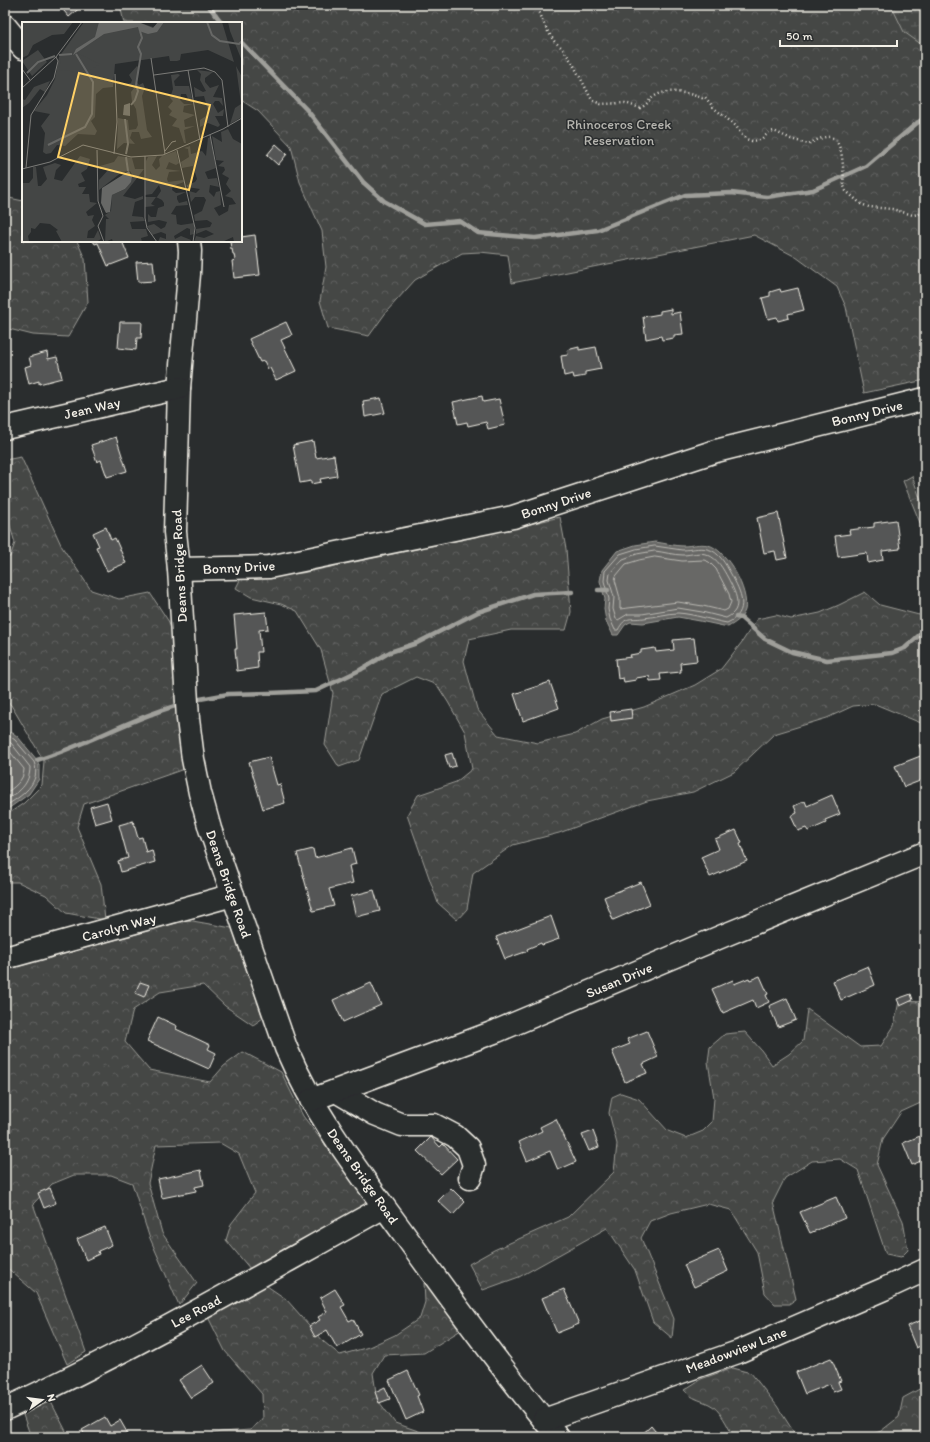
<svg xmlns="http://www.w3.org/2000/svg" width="930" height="1442" font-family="Itim,sans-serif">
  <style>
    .forest { fill: url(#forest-crowns); stroke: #9c9c96 }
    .wetland { fill: url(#wetland-marsh); stroke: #9c9c96 }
    .water { fill: #676866; stroke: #9f9f9a }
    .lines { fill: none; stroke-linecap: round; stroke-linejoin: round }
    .shore { stroke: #bcbab4; stroke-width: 1 }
    .stream { stroke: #9f9f9a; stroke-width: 4.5 }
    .building { fill: #555756; stroke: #f4f1e8 }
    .minor-casing { stroke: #f4f1e8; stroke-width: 25 }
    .path { stroke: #f4f1e8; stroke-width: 2.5; stroke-dasharray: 1 3; stroke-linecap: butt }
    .minor { stroke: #2a2d2e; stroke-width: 22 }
    .labels { text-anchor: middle; stroke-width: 3; stroke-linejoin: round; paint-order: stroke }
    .park-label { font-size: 14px; fill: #b6b5af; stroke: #2a2d2e }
    .street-label { font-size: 14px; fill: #f4f1e8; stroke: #2a2d2e }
    .inset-river { fill: none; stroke: #676866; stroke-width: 2 }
    .inset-road { fill: none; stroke: #7b7b78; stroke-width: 1 }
    .view { fill: #ffd166; fill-opacity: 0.15; stroke: #ffd166; stroke-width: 2 }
    .inset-edge { fill: none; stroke: #f4f1e8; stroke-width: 2 }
  </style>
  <defs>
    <pattern id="forest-crowns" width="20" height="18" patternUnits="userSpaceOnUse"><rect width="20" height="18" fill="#444645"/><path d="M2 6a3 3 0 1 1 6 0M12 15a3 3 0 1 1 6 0" fill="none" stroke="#606160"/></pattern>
    <pattern id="wetland-marsh" width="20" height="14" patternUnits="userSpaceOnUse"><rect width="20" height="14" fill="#444645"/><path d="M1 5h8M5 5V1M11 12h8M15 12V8" fill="none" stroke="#606160"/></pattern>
  </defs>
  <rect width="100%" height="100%" fill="#2a2d2e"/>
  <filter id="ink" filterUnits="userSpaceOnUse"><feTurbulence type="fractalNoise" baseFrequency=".025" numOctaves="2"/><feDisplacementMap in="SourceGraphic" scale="8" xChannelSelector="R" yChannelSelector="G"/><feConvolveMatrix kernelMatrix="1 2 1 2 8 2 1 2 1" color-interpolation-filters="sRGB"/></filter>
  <g filter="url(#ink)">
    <g class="forest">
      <path d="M120,5h805v375l-61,13 -18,-86 -9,-20 -41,-30 -42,-22 -242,48 -4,-28 -28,-3 -18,1 -47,27 -28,31 -18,25 -41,-8 -8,-27 6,-34 -4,-36 -22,-49 -9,-36 -33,-35 -17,-11v-77h-117z"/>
      <path d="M5,197l18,4v40h54l8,18 3,43 -20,35 -35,-2 -28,-7z"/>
      <path d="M21,457l41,90 29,43 28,9 31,-6 19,29 5,18 1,60 9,69 -100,35 -7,23 24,57 4,36 -39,-7 -20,-18 -28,-13h-13v-66l19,-13 18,-18 2,-24 -33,-56 -6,-5v-143h5l5,-14 -10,-34v-49z"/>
      <path d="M912,476l13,36v23l-22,-54z"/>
      <path d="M560,517l6,32 5,63 -5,18h-55l-42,9 -5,22 13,48 21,26 40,8 37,-9 27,-15 42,-12 51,-22 26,-16 21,-27 15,-23 19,-4 15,4 29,-6 19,-8 26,-13 15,13 39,10 6,-7v114l-4,1 -46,-19 -22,2 -26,12 -53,16 -40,38 -41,20 -46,9 -88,32 -46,12 -40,28 -6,36 -10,11 -19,-17 -31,-88 11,-20 38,-13 16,-13 -7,-37 -17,-30 -11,-17 -21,-8 -34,17 -23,66 -20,7 -14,-22 8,-52 -12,-43 -24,-39 -16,-7 -30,-7 -15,-9 7,-14 59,-1 168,-35z"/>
      <path d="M187,920l45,8 31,90 -10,7 -28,-19 -22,-21 -43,7 -27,18 -8,32 24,28 61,12 14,-16 19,-14 38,20 22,44 69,90 -121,64 -25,-30 5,-16 24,-31 -16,-39 -19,-11 -64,2 -8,38 14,50 35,50 -18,22 -30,-69 -17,-53 -21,-8h-37l-22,9 -19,20 53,148 -19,12 -31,-71 -31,-27v-296z"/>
      <path d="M899,1001l26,1v99l-24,11 -18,27 -6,26 26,56 5,29 -7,7 -15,-3 -28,-84 -18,-11 -28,2 -27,17 -12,24 23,97 -7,5h-14l-10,-11 -8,-41 -26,-42 -23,-6 -37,9 -21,8 -9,17 33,81 -2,19 -19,-16 -18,-52 -28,-42 -88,49 -36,13 -14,-26 25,-14 74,-33 46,-45 3,-28 -8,-31 3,-16 9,-4 18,6 29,32 18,7 17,-7 9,-9 2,-24 -6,-36 2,-15 15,-13 20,-2 16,18 11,15 17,-11 14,-13 4,-32 53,38 21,-1 13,-20z"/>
      <path d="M424,1283l11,8 26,39 -37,23 -40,2 -11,18 4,26 18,24 26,9 3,5h-231l28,-5 29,-2 13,-11 -1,-25 -37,-43 -19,-38 61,-27 19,13 38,43 16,13 29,-8 26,-12 25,-17 5,-16z"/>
      <path d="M732,1368l19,5 26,33 20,31h-64c-5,-11 -13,-28 -24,-33 -11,-5 -15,-4 -25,-14l17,-11z"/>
      <path d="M925,1386v51h-60l16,-6 18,-14 4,-19z"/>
      <path d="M50,1400l19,37h-38l-8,-22z"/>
    </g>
    <path class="wetland" d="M891,5h34v42l-21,-15z"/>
    <g class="water">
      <path d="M655,542c9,1 19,4 28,4 8,0 17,-3 25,-1 19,4 42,47 37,65 -3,9 -10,13 -17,17l-28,-6 -22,-4 -35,6 -13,-1 -5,3 -7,10h-5l-7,-14 -2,-12 1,-10 -5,-18 2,-11 15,-19 18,-6z"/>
      <path d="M5,727l2,6h6l5,4 19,23 2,5v14l-10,15 -24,17z"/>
    </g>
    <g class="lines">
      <g class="shore">
        <path d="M655,546c9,1 18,3 27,4 8,0 17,-3 25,-1 12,2 19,16 24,25 10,18 20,38 -4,49 -17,-3 -33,-9 -49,-10 -12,0 -23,4 -34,5 -14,2 -18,-3 -26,12h-3l-5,-11 -2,-10 1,-10 -5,-18 1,-10 15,-17 16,-5z"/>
        <path d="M655,551c9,1 18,4 28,4 8,0 17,-4 25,0 10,4 15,14 20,23 7,14 17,31 -2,40l-24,-6 -24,-4 -36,6h-14l-10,6 -2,-1 -3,-10 1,-12 -5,-17 1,-7 13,-14 14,-5z"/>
        <path d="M655,557l27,4 22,-1 5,2 7,7 13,25 2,8 -3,7 -4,2 -21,-5 -25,-4 -58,7v-11l-5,-18 1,-4 10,-12 13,-4z"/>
        <path d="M5,736l6,1 4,3 19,22c8,21 -13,35 -29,44"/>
        <path d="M5,741l6,2 19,24c0,17 -11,26 -25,33"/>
        <path d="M5,747l2,1 17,21c0,12 -10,18 -19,25"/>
      </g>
      <g class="stream">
        <path d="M208,5l14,18"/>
        <path d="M241,42l66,68 56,72 21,19 41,23 35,-3 18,12 57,5 63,-8 87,-35 46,-2 36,4 46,-7 53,-24 51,-43 8,-5"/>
        <path d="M598,590h10"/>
        <path d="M736,617l5,1 24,21 27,13 35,8 65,-7 13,-5 20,-18"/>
        <path d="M200,699l28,-5 42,-1 46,-2 44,-21 30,-18 27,-9 61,-31 55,-18 39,-2"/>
        <path d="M37,760c48,-14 90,-40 138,-54"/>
      </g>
    </g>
    <g class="building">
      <path d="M59,5h24l-14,12z"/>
      <path d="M276,144l11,10 -9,11 -11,-10z"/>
      <path d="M255,235l5,40 -26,3 -2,-17 3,-1 -1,-6h-1l-1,-5h-1l-1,-8h11v-4z"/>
      <path d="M93,241h29l7,17 -21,8 -10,-23 -3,1z"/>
      <path d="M153,261l2,20 -17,1 -2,-20z"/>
      <path d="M798,288l6,22 -16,4 1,4 -11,3 -1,-4 -9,2 -6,-21 8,-2v-4l10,-3 1,3z"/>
      <path d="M671,309v5l9,-2 3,22 -9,1v3l-12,2 -1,-4 -15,3 -3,-22 17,-3v-3z"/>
      <path d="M120,322h22l-1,16h-4l-1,12 -18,-2z"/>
      <path d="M286,322l6,13 -11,5 15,31 -20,9 -6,-12 -2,1 -4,-8 -4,1 -11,-23z"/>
      <path d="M579,347v3l17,-3 5,22 -16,3v4l-11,2 -1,-4 -9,2 -3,-20 7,-1 -1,-5z"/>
      <path d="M47,352l1,7 9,-2 5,21 -23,6v-3l-10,3 -4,-17 6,-2 -2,-8z"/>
      <path d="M482,396l1,6 16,-3 6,26 -17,4 -2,-7 -18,4 -1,-4 -9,2 -5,-22z"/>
      <path d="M381,398l4,15 -20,4 -2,-16z"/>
      <path d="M116,437l11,34 -20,6 -6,-17 -4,2 -6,-17z"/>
      <path d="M313,441l3,17 18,-3 3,21 -17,3 1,3 -10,2v-3l-11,2 -7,-38z"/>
      <path d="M778,513l9,45 -10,2 -2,-9 -11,2 -7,-35z"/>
      <path d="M896,520l4,29 -18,2 1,9 -15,3 -1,-10 -29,4 -3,-21 15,-2 -1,-4 25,-3v-4z"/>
      <path d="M106,527l5,13 4,-2 11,25 -19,8 -11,-24 3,-1 -6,-13z"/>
      <path d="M266,612l2,17 -9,1 2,22h-4l1,16 -21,3 -2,-22h2l-3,-34z"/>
      <path d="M694,638l3,23 -17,2 1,9 -21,2 1,6 -11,1 -1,-5 -13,2v2l-12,2 -1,-4 -5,1 -2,-20 15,-2 -1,-2 11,-2v-3l14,-2 1,4 18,-2 -1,-10z"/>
      <path d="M550,682l9,26 -36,13 -9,-27z"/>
      <path d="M631,709l1,9 -21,3 -1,-9z"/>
      <path d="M925,743v36l-21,8 -9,-21 28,-11 -4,-10z"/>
      <path d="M452,753l4,13 -7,2 -4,-13z"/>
      <path d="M269,757l8,28 3,-1 5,19 -22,6 -14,-47z"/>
      <path d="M832,795l8,19 -15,6 1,3 -18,8 -2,-3 -8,3 -7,-15 6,-3 -3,-7 11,-5 2,5z"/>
      <path d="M107,802l5,17 -17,5 -5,-17z"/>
      <path d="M133,821l5,17 4,-1 4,15 6,-2 3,12 -34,10 -3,-11 10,-3 -9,-33z"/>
      <path d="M736,830l6,13 -2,1 7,17 -37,16 -9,-20 18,-8 -4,-10z"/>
      <path d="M352,848l4,16 -7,2 4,17 -24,6 5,17 -21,5 -16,-58 16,-4 2,9z"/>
      <path d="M641,882l9,22 -37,16 -9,-23z"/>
      <path d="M374,890l6,21 -24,6 -5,-21z"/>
      <path d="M551,916l8,23 -17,6 -1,-2 -14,6 1,2 -23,8 -9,-22z"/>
      <path d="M868,966l7,19 -34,15 -8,-19z"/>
      <path d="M760,976l8,18 -2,1 3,7 -13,6 -3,-8 -30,13 -11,-24 21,-9 1,4 15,-6 1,2z"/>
      <path d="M140,982l9,3 -5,12 -9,-4z"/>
      <path d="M371,983l10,22 -38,17 -10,-22z"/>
      <path d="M911,994l2,6 -13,6 -3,-7z"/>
      <path d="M787,998l9,22 -18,7 -9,-21z"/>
      <path d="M158,1017l19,9 -1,3 34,16 -2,4 8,4 -7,16 -62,-28z"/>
      <path d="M647,1031l11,26 -15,7 4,9 -22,9 -13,-31 18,-7 -3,-5z"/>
      <path d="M556,1119l20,43 -18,8 -8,-19 -23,10 -8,-19 23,-11 -2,-4z"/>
      <path d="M593,1131l6,16 -10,4 -7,-16z"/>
      <path d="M925,1134v25l-13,6 -9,-22z"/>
      <path d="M431,1137l9,10 3,-3 14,15 -16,15 -24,-23z"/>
      <path d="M201,1170l3,15 -9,2 1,4 -34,7 -4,-19z"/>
      <path d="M50,1188l6,15 -12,5 -6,-15z"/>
      <path d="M451,1188l14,14 -12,13 -15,-14z"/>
      <path d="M836,1197l9,21 -35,15 -10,-21z"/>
      <path d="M105,1227l7,18 -14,6 1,3 -13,6 -9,-21z"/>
      <path d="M719,1250l9,21 -34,16 -10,-22z"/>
      <path d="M335,1289l10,16 -4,2 8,14 4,-2 8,15 -24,14 -10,-18 -12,7 -6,-11 11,-6 -2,-3 9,-5 -7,-14z"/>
      <path d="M564,1289l15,35 -22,9 -15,-35z"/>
      <path d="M925,1319v25l-9,4 -9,-22z"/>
      <path d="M831,1358l10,23 -3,1 3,7 -8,3 -3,-8 -25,10 -9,-22z"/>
      <path d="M202,1365l12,18 -23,15 -12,-18z"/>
      <path d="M408,1371l11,24 -2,1 6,16 -17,8 -17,-40z"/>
      <path d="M385,1387l5,12 -11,4 -4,-11z"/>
      <path d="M105,1417l5,9 10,-6 8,14 -5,3h-37l-4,-7z"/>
      <path d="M651,1426l9,11h-21l11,-10z"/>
    </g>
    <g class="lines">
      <g class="minor-casing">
        <g id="minor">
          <path d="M5,26l18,22"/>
          <path d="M189,241l1,10 -1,23 -10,114 -4,144 4,37 9,150 5,40 7,34 10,36 76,219c29,68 75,127 118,186 50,69 100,138 154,203"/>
          <path d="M5,428l174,-40"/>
          <path d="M179,569l90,-2 244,-50 203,-66 209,-52"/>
          <path d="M5,958l228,-63"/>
          <path d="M336,1091l39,23 27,11h32l21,11 13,12 6,17 -4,13"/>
          <path d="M311,1100l186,-69 228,-96 200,-82"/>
          <path d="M5,1409c130,-60 254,-133 379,-202"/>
          <path d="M544,1420l194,-68 146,-63 41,-19"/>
        </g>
      </g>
      <path class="path" d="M539,5l-1,4 9,21 7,11 8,7 10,14 20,38 9,4 24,-1 15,5c9,-4 8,-8 15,-12 12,-8 34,-3 47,2l3,-1 9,11 22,18 5,8 5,5 6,2 8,-1 10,-8 4,-1 17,8 17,5c5,-2 12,-6 18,-7 19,-3 17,37 18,49l2,5 15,13 8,3 23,2 21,6 12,-2"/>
      <use href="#minor" class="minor"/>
    </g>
  </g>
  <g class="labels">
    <g class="park-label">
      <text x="619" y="129">Rhinoceros Creek<tspan x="619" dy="16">Reservation</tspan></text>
    </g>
    <g class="street-label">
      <text transform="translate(92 408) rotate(-13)" y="5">Jean Way</text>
      <text transform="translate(867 413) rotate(-14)" y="5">Bonny Drive</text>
      <text transform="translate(556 503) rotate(-18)" y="5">Bonny Drive</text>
      <text transform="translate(179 566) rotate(-93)" y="5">Deans Bridge Road</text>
      <text transform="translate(239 567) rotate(-3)" y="5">Bonny Drive</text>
      <text transform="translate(229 884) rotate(71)" y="5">Deans Bridge Road</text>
      <text transform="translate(119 927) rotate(-15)" y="5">Carolyn Way</text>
      <text transform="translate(619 980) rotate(-23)" y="5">Susan Drive</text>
      <text transform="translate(363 1176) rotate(55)" y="5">Deans Bridge Road</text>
      <text transform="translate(196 1311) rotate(-28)" y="5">Lee Road</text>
      <text transform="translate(736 1350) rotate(-21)" y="5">Meadowview Lane</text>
    </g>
  </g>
  <g transform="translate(22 22)">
    <rect width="220" height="220" fill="#2a2d2e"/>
    <path d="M0,0h51l-9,12 -12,1 -19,10 -5,10 -6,3zM62,0h62l-5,1 12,4 9,-5h60l12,40 -26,-12 -27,4 -1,6 -3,1h-7l-1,-5 -54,8 -2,23 -10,1 -7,6 -1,23 -4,4 6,10 -2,4 -17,-1 -13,12 -8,-1 -6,8 -5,1 -3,-2 2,-19 -4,-7 9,-12 -16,-3 13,-16 8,-16 4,-22zM206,0h14v39l-12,-30zM115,44l2,2 -2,14 2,3 4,-2 2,5 -3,8 5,34 5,7 -11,2 -2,-7h-7l-2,6 5,6 -11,-1 -7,6 1,-31 10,2 1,10 7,-1 2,-4 -2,-16 -4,-7 -1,-10 4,-5 -13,-2 9,-2 1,-3 -3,-5zM214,44l6,11v40l-12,7 5,-16 6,-4zM175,48l16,2 -8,6v4l5,6 9,-3 -6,12 9,1 1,8 -4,-5h-4l-2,3 5,9 6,-4 -1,7h-8l5,9 -2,2 -10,-4 -8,4v-7l9,-6 -5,-18 -9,1 -1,-10 9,5 3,-1 -6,-11 1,-6zM156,52l2,1 -6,6 1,5h14l3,12 -3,3 -3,-7h-5l-1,6 4,4h9l-9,2 -1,6 12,3 -11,5 1,7 10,-1 -11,4 2,13h-2l-5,-15 -7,-2 5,-7 -8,-4 3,-4 -4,-4 5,-6 -3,-3 3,-9 -2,-14zM28,59l-5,11 -5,-3 -11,14 -7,5v-9l3,1 9,-13zM206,107l5,10 9,5v98h-8l-1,-5 -11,5h-28l2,-6 8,2 10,-4 -8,-4 -10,4v-5l14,-2 2,-4 -5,-3 -12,1 -1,-6 8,-4 4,-11 -2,-3h-9l-4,5 -2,-11 7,2 4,-4 -13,-2v-2l8,-3 2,-3 -4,-13 -11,2 -1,-6 8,-5 -1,-8 -4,-1 6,-2 1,8 11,-3 4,5 2,-18 2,-1 6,31 -11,4 3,7 9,-1 2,9 -9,-2 -1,7 5,5 2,-5 4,-1 1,14 -7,3 5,8 9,-5 1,-6 7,-1 -4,-6 -7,-2 6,-5 -5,-7 3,-6 -7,-4 3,-4 -1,-3 -6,-1 6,-5 -8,-1 -4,-24 10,6 -1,-10zM154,129l3,12 -3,2 -7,-3 -3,7 15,2 -12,1 -2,7 1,3 15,-2 1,2 -11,4 -1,4 4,3 10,-1 -9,4v3l2,4 8,-2 1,4 -12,1 -5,8 5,1 1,9 4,1 13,-2v11l-4,1v-6l-3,-1 -13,8 1,3 6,-3 10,4 -1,2h-32l2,-5 6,2v-5l-5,-2 -9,3 -5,-9 7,-2 7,5 4,-2 2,-5 -8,-2 -11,2v-8l3,3h5l2,-9 6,-2v-3l-2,-3 -6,-3 -5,7 4,2 -10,1v-10h12l4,-6 -2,-6 -7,9 -7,1 1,-34 2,-4 9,-1 -5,9 4,5 4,-4 -1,-7 3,-3zM58,134l10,3 -3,10 -6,4 4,8 -7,3 1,3h7l-4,7h7l1,8 7,1 -11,9 2,4 6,-1 -2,5 3,6 -7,5 -1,7h7l4,-8 3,9 -5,3h-34l-6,-11 2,-1 -8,-6 -10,-1 -5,6 -4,-1v4l-3,4 1,5 4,1h-11v-59h7l4,-5v-11h3l2,19h3l6,-7 -4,-12 12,-4 6,2 -5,5 -2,9 8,2zM96,134l14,2 3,11h9l-21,27 12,3 8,-3v3l-8,3 -3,14 11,1 2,4 -15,1 2,7h14l2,7 -7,2 1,4h-29l-1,-3 -7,3 1,-23h3l-4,-4 6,-4 1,-16 13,-6 8,-13 -3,-5 -8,1 -23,18v-10l10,-11h-9v-3l14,-4z" fill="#444645"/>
    <path d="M16,28l9,12 -15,14 -10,-15zM57,32l21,10 -19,12 -13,-6 -9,1 2,-13z" fill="#444645"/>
    <path d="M77,0h39l15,6 5,-6h6l-7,10 -9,2 -9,-3 -1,-4 -34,7 -31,21 3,-6 19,-12zM108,81v13l-7,-1 1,-10zM107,149l3,6 -1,5 -6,7 -13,6 -2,17 -4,1 -5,-10 1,-15z" fill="#676866"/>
    <path class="inset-river" d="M185,0l5,13 8,6 19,3 3,-3M37,33l13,-1M5,51l11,-11 17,-6M109,83l4,-5 3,-9 -2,-6 5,-31 -3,-7 4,-9 -2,-7M103,97l3,25 -2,10M26,123l37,-18 7,-13 1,-32 -17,-28M104,135l2,14"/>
    <path class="inset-road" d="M129,36l14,96M0,47l8,11M166,48l12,70M132,53l50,-7 11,4 7,8 6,47M0,66l34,-31 26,-35M188,113l14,72M75,128l1,51 5,15 -5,10 6,16M155,128l18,78 -2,14M143,129l7,-9 4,-1M92,132l3,-32 -2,-48M123,134v62l2,10 10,14M4,146l5,-53 23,-37 4,-17 -2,-4M0,147l28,-7 33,-17 48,12 32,-2 60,-26 19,-11"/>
    <path class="view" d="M57,51l131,32 -21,85 -131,-33z"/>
    <rect width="220" height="220" class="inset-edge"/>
  </g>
  <rect width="930" height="1442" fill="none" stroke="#2a2d2e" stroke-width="20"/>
  <rect x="10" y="10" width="910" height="1422" fill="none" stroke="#f4f1e8" stroke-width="1.5" filter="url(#ink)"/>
  <g transform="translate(42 1400) rotate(76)" stroke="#2a2d2e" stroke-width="3" paint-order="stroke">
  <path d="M0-3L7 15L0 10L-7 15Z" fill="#f4f1e8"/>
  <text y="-6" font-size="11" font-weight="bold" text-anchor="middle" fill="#f4f1e8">N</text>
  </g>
  <path d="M780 40v6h117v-6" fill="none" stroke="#f4f1e8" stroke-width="2"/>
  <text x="786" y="40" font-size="12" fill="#f4f1e8" stroke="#2a2d2e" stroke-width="3" paint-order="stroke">50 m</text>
</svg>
